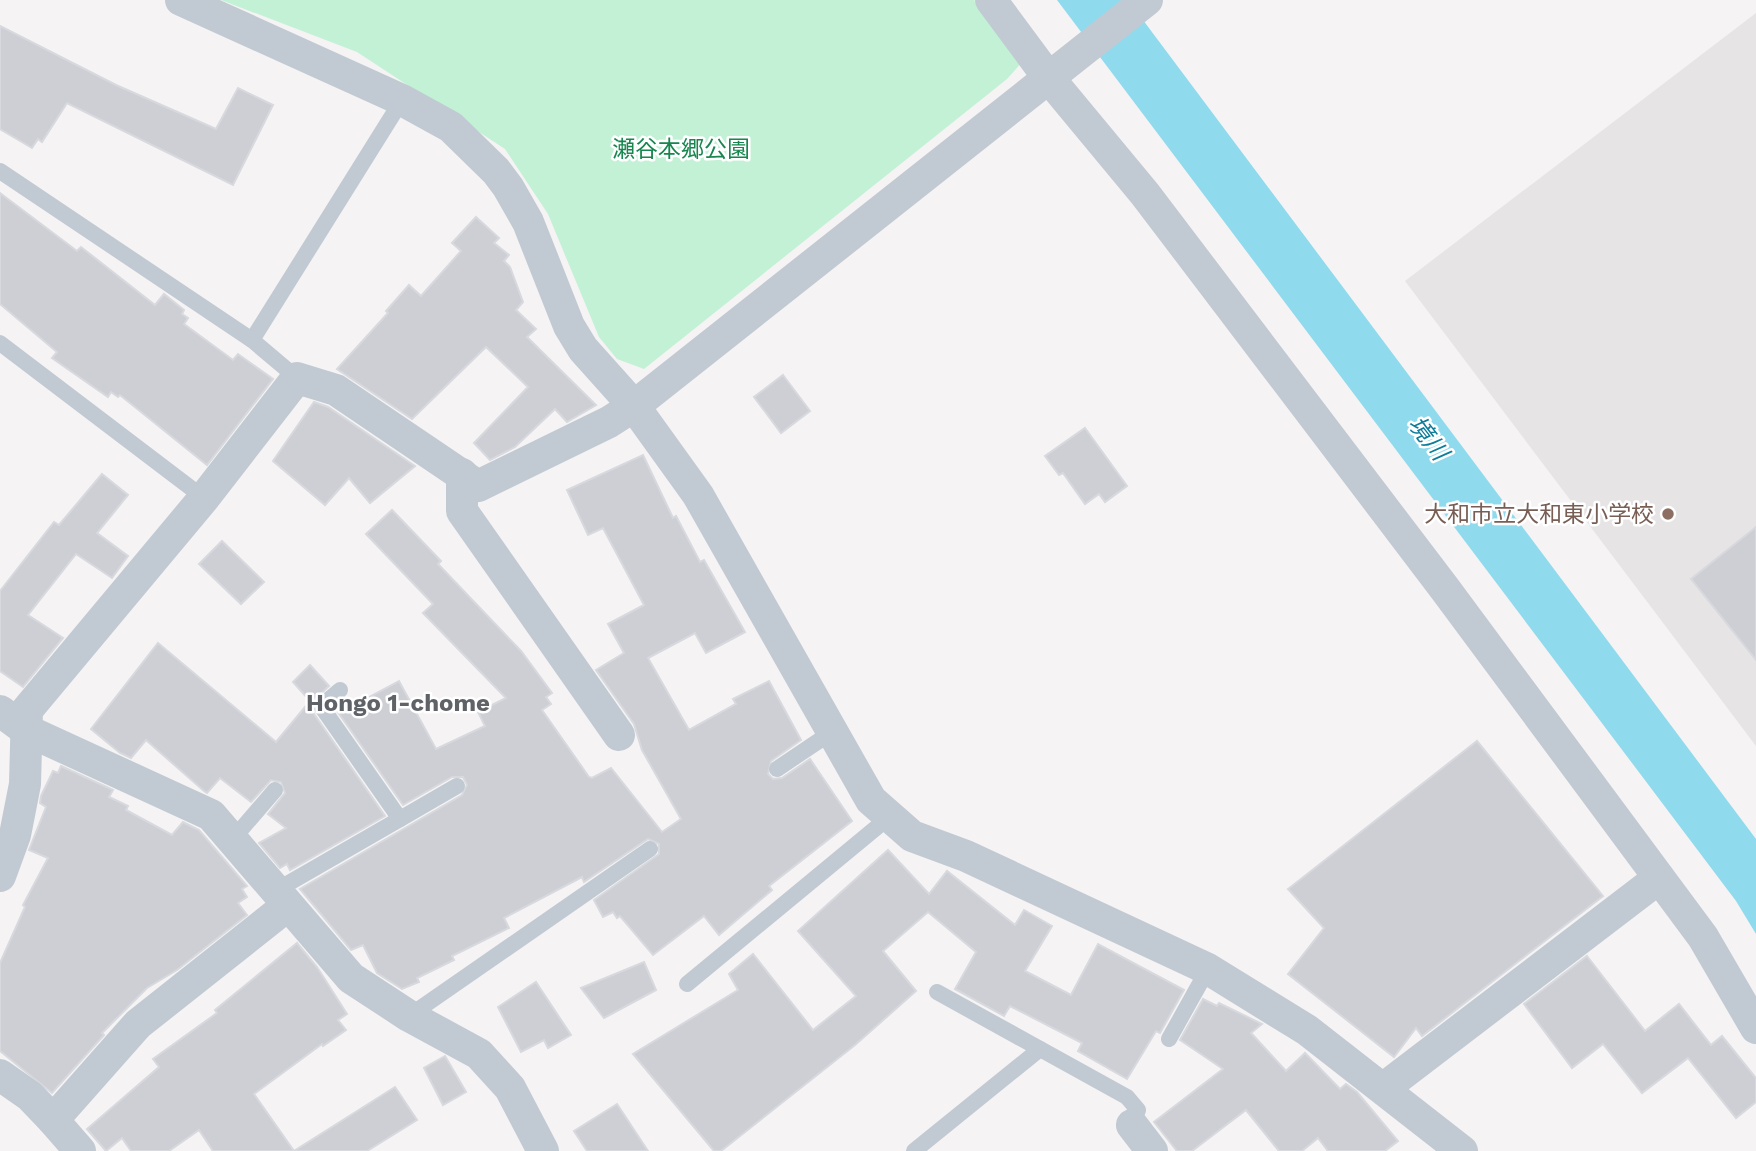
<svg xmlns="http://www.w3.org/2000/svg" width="1756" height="1151" font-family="'Work Sans','Noto Sans JP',sans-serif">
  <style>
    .education { fill: #e6e4e5 }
    .green { fill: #c3f1d5 }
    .water { fill: #90daee }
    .building { fill: #cdcfd5; stroke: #d7d9de; stroke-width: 2 }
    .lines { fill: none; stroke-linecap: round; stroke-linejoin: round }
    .lane { stroke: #c1cad2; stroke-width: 16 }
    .street { stroke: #c1cad2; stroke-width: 32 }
    .education-dot { fill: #8d6e63; stroke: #fff; stroke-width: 2.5 }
    .labels { text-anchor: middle; stroke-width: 5; stroke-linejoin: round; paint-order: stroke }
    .park-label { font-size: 23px; fill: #17864f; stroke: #fff }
    .education-label { font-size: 23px; fill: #785e54; stroke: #fff; text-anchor: end }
    .water-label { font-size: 24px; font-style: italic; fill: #0c7c9b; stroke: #fff }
    .neighbourhood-label { font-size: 24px; font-weight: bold; fill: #5f6368; stroke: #fff }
  </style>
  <rect width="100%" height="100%" fill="#f5f3f3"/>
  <path class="education" d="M1756,13v733l-351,-465z"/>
  <path class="green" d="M221,0h753l49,61 -16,18 -363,290 -27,-10 -18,-22 -51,-123 -43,-65 -148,-97z"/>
  <path class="water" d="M1057,0h71l628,839v95l-20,-33z"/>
  <g class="building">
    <path d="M0,26l116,59 100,44 22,-41 35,17 -40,80 -166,-82 -25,39 -4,-3 -6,9 -32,-19z"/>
    <path d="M0,193l77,58 4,-4 74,58 9,-11 20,16 -2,4 6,4 -4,6 49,36 5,-6 35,25 -66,86 -87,-70 -2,2 -7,-5 -3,5 -56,-39 5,-6 -57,-48z"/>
    <path d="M476,217l23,21 -5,5 15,12 -5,6 6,6 13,35 -7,8 20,19 -9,8 69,68 -29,17 -12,-13 -40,38 -25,13 -16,-17 54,-56 -42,-40 -74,72 -75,-50 51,-56 -2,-2 23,-26 12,11 40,-45 -9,-8z"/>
    <path d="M783,375l27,36 -29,22 -27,-36z"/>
    <path d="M314,402l14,5 87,59 -45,37 -21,-25 -24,27 -52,-44z"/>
    <path d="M1085,428l42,58 -22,16 -6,-8 -14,10 -22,-31 -4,2 -14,-19z"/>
    <path d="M643,455l30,63 3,-2 24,46 4,-2 41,72 -39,21 -11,-20 -47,25 41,72 47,-26 -3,-5 36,-18 32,59 -30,21 -3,13 5,5 9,-1 28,-19 42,62 -83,65 3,4 -53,45 -15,-19 -51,39 -33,-39 -3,2 -4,-6 -10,5 -9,-17 65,-46v-10l-11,-5 -64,43 -2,-5 -78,41 5,10 -57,28 2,4 -37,18 2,4 -17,7 -25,-16 -14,-28 -12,5 -51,-61 162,-94 5,-10 -4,-8h-11l-49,28 -68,-97 8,-7 6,7 50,-27 37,68 49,-23 -7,-14 28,-14 -83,-85 10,-9 -67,-70 26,-24 49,51 -3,3 83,87 31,42 -6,4 5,7 -9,6 47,67 3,1 19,-10 51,64 19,-13 -39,-69 -8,-26 -38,-54 28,-17 -16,-29 36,-19 -41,-77 -15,7 -21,-45z"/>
    <path d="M102,474l26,21 -31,38 31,23 -16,22 -36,-24 -48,61 35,23 -40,49 -23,-16v-80l54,-69 5,3z"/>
    <path d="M1756,527v133l-65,-81z"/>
    <path d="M222,541l42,41 -23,22 -42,-40z"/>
    <path d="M158,643l118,99 34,-41 -17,-19 17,-17 19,21 -17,16v9l73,105 -95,54 -3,-6 -7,4 -21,-25 27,-15 -18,-14 17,-21 -4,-11 -10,-2 -20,22 -31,-24 -13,15 -3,-2 -58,-51 -15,18 -11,-5 -29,-24z"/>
    <path d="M1477,741l126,155 -181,140 -6,-8 -22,29 -106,-83 36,-46 -36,-39z"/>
    <path d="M61,766l52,24 -4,7 19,9 -2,4 46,25 11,-13 16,8 48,56 -5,3 5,8 -9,6 9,12 -70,55 -30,18 -45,45 2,2 -52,58 -52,-42v-88l25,-56 -2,-2 25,-47 -19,-8 17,-43 -6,-4 1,-7 12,-25 5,2z"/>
    <path d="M888,850l41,44 18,-23 68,54 9,-15 28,16 -27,45 46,24 27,-51 86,46 -24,43 -4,-2 -29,48 -49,-28 4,-8 -72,-37 -6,10 -49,-27 21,-37 -48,-40 -45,39 33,40 -61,54 -134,106h-7l-81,-97 105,-64 -9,-16 24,-20 60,76 43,-34 -58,-65z"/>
    <path d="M297,943l20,24 30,47 -9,6 8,10 -23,16 -1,-2 -68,50 40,57h-81l-14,-21 -30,21h-38l-9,-13 -16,13 -19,-22 72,-62 -6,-8 64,-46 -2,-3z"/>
    <path d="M1587,956l58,75 34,-27 32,41 11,-9 34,42v24l-20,16 -48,-60 -46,35 -39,-49 -31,24 -48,-64z"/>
    <path d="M644,962l12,28 -52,28 -23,-30z"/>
    <path d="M536,982l35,53 -23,13 -4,-8 -23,12 -23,-45z"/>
    <path d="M1203,999l14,7 2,-3 43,21 -11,9 35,38 19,-18 35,36 6,-5 11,8 41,49 -13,10h-57l-10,-13 -16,13h-23l-33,-41 -54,41h-15l-23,-29 69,-53 -43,-29z"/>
    <path d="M445,1056l21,36 -23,13 -19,-37z"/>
    <path d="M395,1087l22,33 -50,31h-73z"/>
    <path d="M617,1104l31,47h-61l-13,-20z"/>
  </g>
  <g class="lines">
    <g class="lane">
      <path d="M0,171l252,169 45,38"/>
      <path d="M252,340l150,-240"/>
      <path d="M0,343l204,155"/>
      <path d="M777,769l55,-37"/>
      <path d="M400,819l57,-33"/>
      <path d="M232,840l43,-50"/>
      <path d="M275,891l125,-72 -79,-113 19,-16"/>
      <path d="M687,984l201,-166"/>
      <path d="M937,992l190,105 11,13 -6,15"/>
      <path d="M409,1016l241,-167"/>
      <path d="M1169,1039l39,-70"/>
      <path d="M914,1151l126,-102"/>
    </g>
    <g class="street">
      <path d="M181,0l221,100 49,27 45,44 12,16 20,35 41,104 14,23 51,57 513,-406"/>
      <path d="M991,0l57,77 97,117 300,395 258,348 53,91"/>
      <path d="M462,474v37l157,224"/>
      <path d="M0,711l26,19 185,85 140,163 58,38 70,38 31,34 33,63"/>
      <path d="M0,876l15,-41 10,-51 2,-74 177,-212 93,-120 39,12 142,96 131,-64 25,-16 64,89 173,305 41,36 54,20 242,113 99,61 155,121"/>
      <path d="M0,1075l30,21 23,24"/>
      <path d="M1384,1088l275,-210"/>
      <path d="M1132,1125l20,26"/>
      <path d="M80,1151l-27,-31 85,-96 149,-118"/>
    </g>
  </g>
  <circle class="education-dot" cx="1668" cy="514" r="7"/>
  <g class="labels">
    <g class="park-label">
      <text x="681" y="157">瀬谷本郷公園</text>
    </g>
    <g class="education-label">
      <text x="1654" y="522">大和市立大和東小学校</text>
    </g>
    <g class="water-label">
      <text transform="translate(1428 438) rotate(52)" y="8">境川</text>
    </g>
    <g class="neighbourhood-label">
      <text x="398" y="711">Hongo 1-chome</text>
    </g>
  </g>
</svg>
